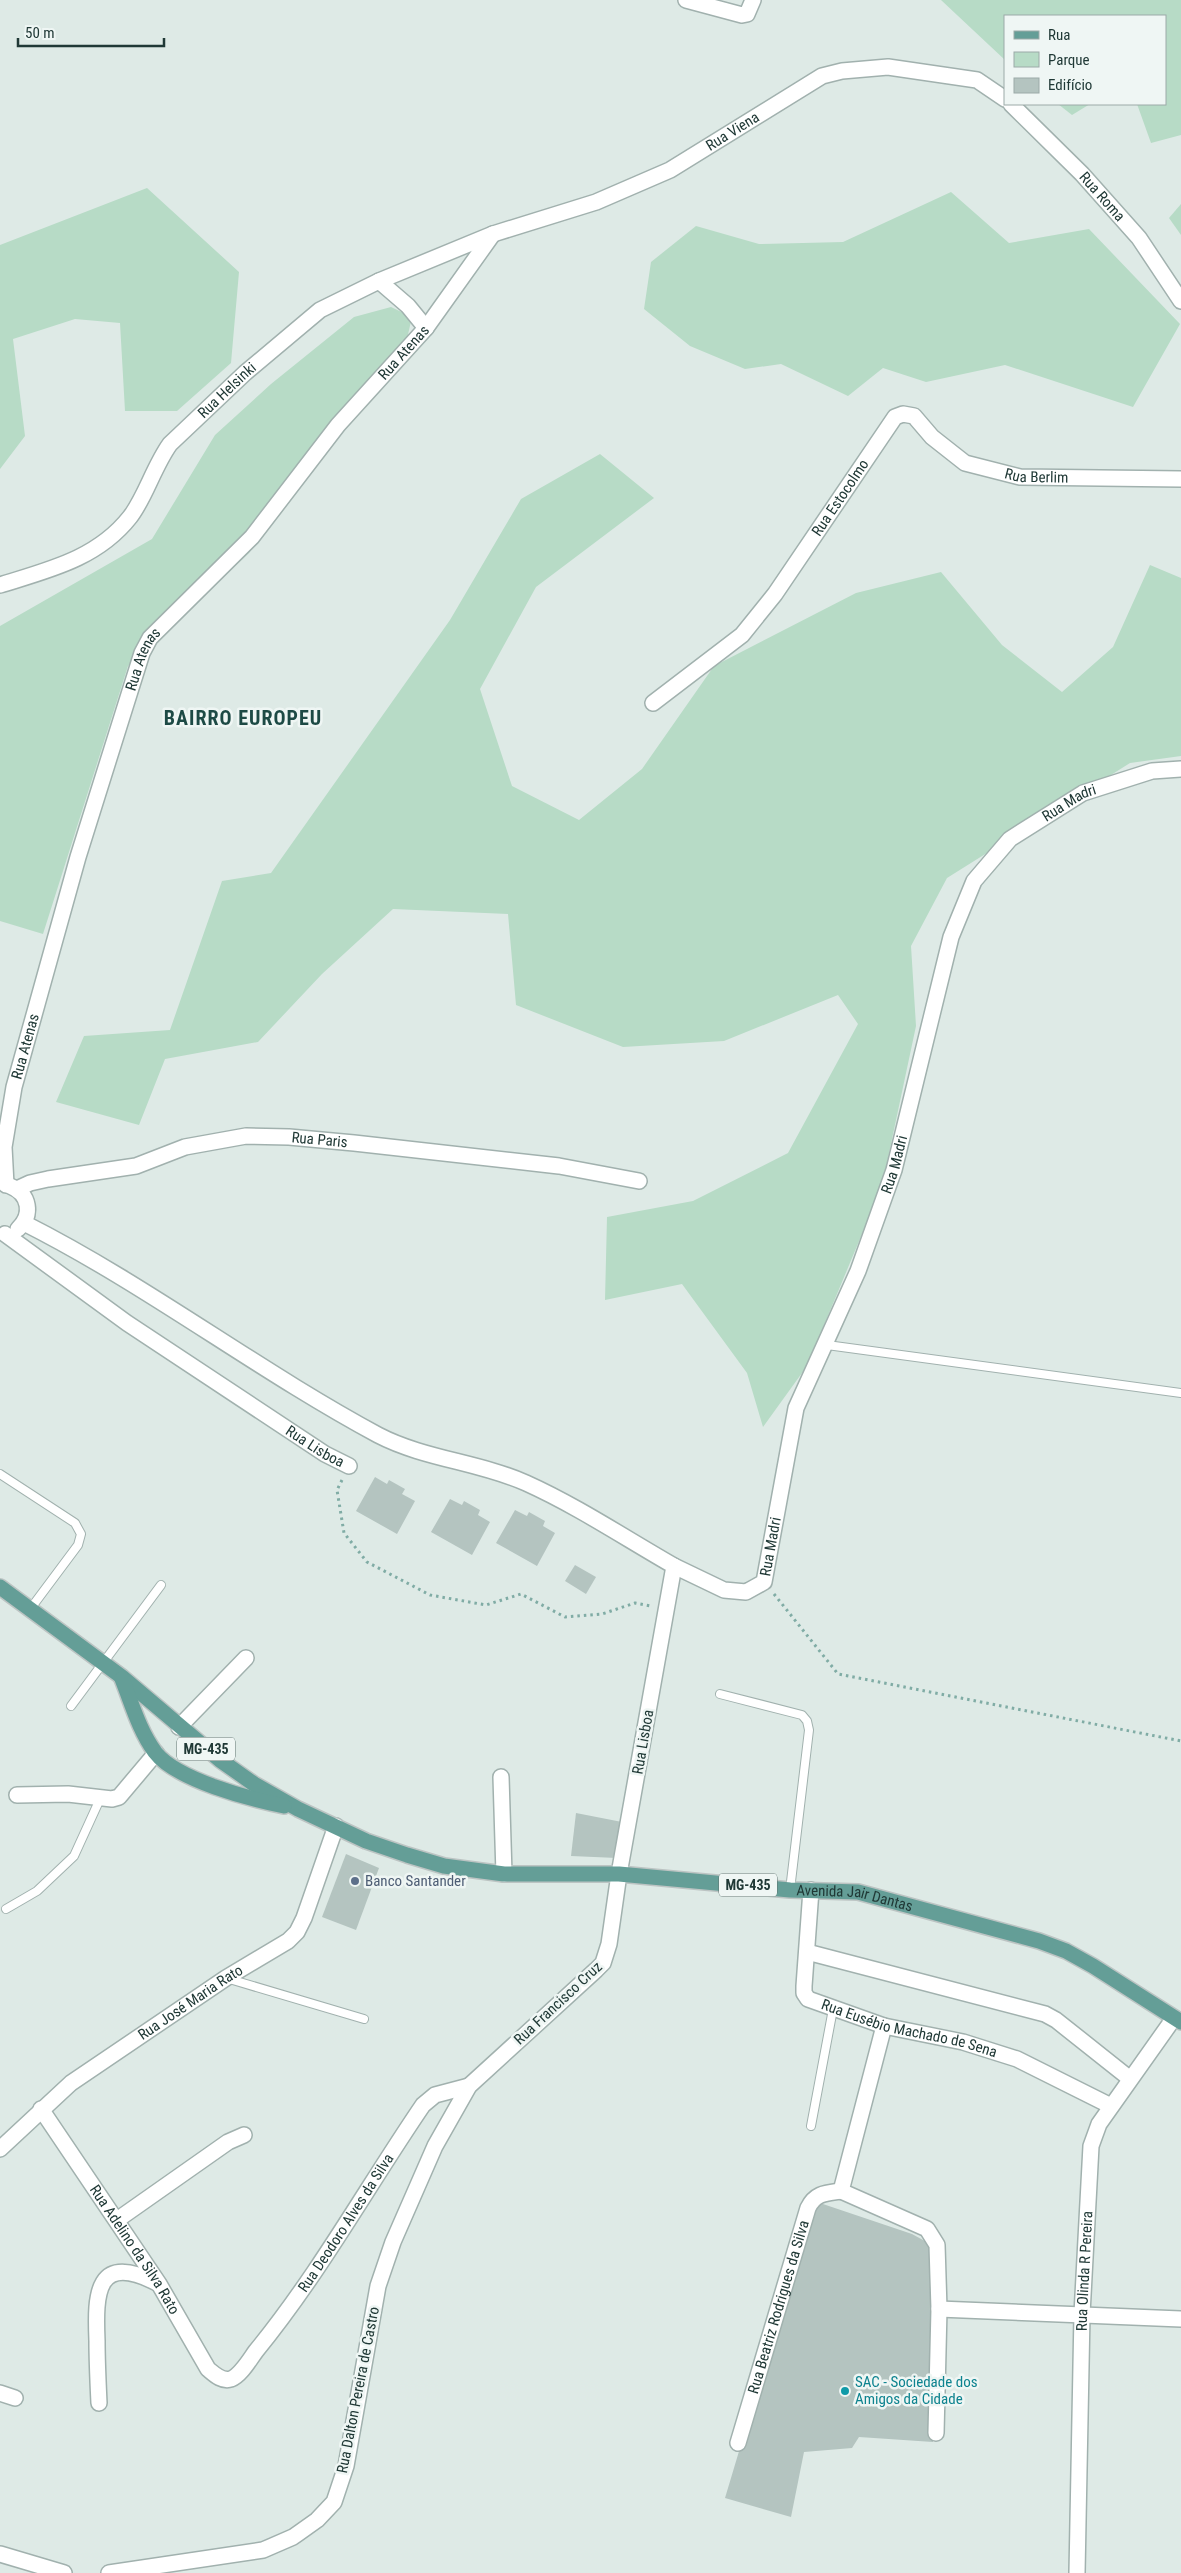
<svg xmlns="http://www.w3.org/2000/svg" width="1181" height="2573" font-family="'Roboto Condensed',sans-serif">
  <style>
    .green { fill: #b7dbc6 }
    .building { fill: #b4c4c0 }
    .lines { fill: none; stroke-linecap: round; stroke-linejoin: round }
    .service-casing { stroke: #a1b1ae; stroke-width: 10 }
    .minor-casing { stroke: #a1b1ae; stroke-width: 18 }
    .primary-casing { stroke: #bcc4c3; stroke-width: 18 }
    .path { stroke: #80aca5; stroke-width: 3; stroke-dasharray: 2.5 4; stroke-linecap: butt }
    .service { stroke: #fff; stroke-width: 8 }
    .minor { stroke: #fff; stroke-width: 15 }
    .primary { stroke: #649e97; stroke-width: 15 }
    .service-dot { fill: #5c6f8a; stroke: #eff6f4; stroke-width: 2 }
    .culture-dot { fill: #0f9aa8; stroke: #eff6f4; stroke-width: 2 }
    .labels { text-anchor: middle; stroke-width: 5; stroke-linejoin: round; paint-order: stroke }
    .shield { fill: #eff6f4; stroke: #5e726f; stroke-width: 1 }
    .shield-label { font-size: 14px; font-weight: bold; fill: #203936 }
    .street-label { font-size: 15px; fill: #203936; stroke: #eff6f4 }
    .service-label { font-size: 15px; fill: #4e5e75; stroke: #eff6f4; text-anchor: start }
    .culture-label { font-size: 15px; fill: #0d838f; stroke: #eff6f4; text-anchor: start }
    .district-label { font-size: 20px; font-weight: bold; letter-spacing: 1px; fill: #1d4a45; stroke: #eff6f4 }
  </style>
  <rect width="100%" height="100%" fill="#deeae6"/>
  <g class="green">
    <path d="M941,0h240v135l-30,8 -14,-39h28v-88h-160v44z"/>
    <path d="M1058,104h32l-18,11z"/>
    <path d="M147,188l92,84 -8,91 -54,48h-52l-5,-88 -45,-4 -62,20 12,97 -25,33v-224z"/>
    <path d="M951,192l58,51 80,-14 91,95 -47,83 -128,-42 -79,17 -43,-14 -35,28 -67,-32 -36,5 -55,-23 -46,-37 7,-47 45,-36 63,18 84,-2z"/>
    <path d="M1181,204v31l-12,-17z"/>
    <path d="M391,307l21,10 -8,35 -69,81 -86,120 -121,113 -85,268 -43,-13v-295l152,-87 63,-104 56,-51 83,-67z"/>
    <path d="M600,454l54,44 -118,89 -56,102 32,97 67,34 63,-51 72,-103 142,-73 85,-21 61,73 60,47 51,-45 37,-82 31,13v178l-51,7 -183,115 -36,68 5,80 -34,160 -75,180 -44,61 -16,-54 -65,-89 -77,16 2,-83 86,-16 95,-48 70,-129 -20,-29 -114,46 -101,6 -107,-42 -8,-91 -115,-5 -71,65 -64,68 -93,17 -26,66 -83,-23 28,-66 86,-6 52,-149 49,-8 179,-253 71,-121z"/>
  </g>
  <g class="building">
    <path d="M375,1477l12,7 2,-4 16,9 -3,5 13,7 -18,33 -41,-23z"/>
    <path d="M450,1499l12,6 2,-4 16,9 -2,5 12,7 -18,33 -41,-23z"/>
    <path d="M515,1510l12,6 2,-4 16,9 -2,5 12,7 -18,33 -41,-23z"/>
    <path d="M575,1565l21,12 -10,17 -21,-13z"/>
    <path d="M576,1813l46,9 -5,36 -46,-2z"/>
    <path d="M346,1854l33,14 -23,62 -34,-13z"/>
    <path d="M814,2201l98,33 22,12 -4,98 3,98 -74,-5 -7,11 -48,4 -13,65 -66,-19z"/>
  </g>
  <g class="lines">
    <g class="service-casing">
      <g id="service">
        <path d="M827,1345l354,48"/>
        <path d="M0,1474l75,49 6,11 -3,11 -47,63"/>
        <path d="M720,1694l82,21 5,6 2,9 -19,160"/>
        <path d="M71,1706l90,-121"/>
        <path d="M6,1909l31,-18 37,-35 26,-57"/>
        <path d="M226,1978l138,41"/>
        <path d="M811,2126l22,-117"/>
      </g>
    </g>
    <g class="minor-casing">
      <g id="minor">
        <path d="M686,0l56,15 5,-1 6,-14"/>
        <path id="s1" d="M1011,104l71,70 57,64 42,63"/>
        <path d="M379,281l29,25 18,22"/>
        <path id="s2" d="M0,585c48,-15 97,-26 130,-68 15,-19 24,-51 40,-73l75,-71 75,-63 59,-29 114,-47 103,-32 74,-32 152,-94 20,-5 46,-4 89,13 28,19"/>
        <path id="s3" d="M653,703l89,-68 33,-41 120,-177 8,-3 11,2 18,21 33,26 55,14 161,2"/>
        <path id="s4" d="M6,1185l-2,-38 10,-60 64,-230 64,-204 8,-15 102,-101 86,-112 88,-97 67,-94"/>
        <path d="M10,1186c20,8 23,29 8,43"/>
        <path id="s5" d="M17,1189l13,-6 18,-4 88,-13 49,-19 61,-11 43,1 65,6 205,23 80,15"/>
        <path d="M24,1223c123,62 233,147 354,212 46,24 101,27 148,48 51,23 99,55 148,83l-55,308 -10,70 -6,19 -7,7 -127,116 -34,60 -42,96 -15,44 -32,180 -12,36 -17,18 -24,17 -30,13 -154,23"/>
        <path id="s6" d="M5,1234l122,89 198,131 24,12"/>
        <path id="s7" d="M674,1566l50,24 22,2 18,-10 32,-174 62,-137 36,-101 57,-233 23,-56 36,-42 73,-46 69,-22 29,-2"/>
        <path d="M179,1727l67,-69"/>
        <path d="M501,1777l3,97"/>
        <path d="M17,1795l51,-1 44,5 7,-2 37,-44"/>
        <path id="s8" d="M811,1890l-7,96v7l4,6 76,27 79,16 54,17 94,47"/>
        <path d="M807,1952l238,62 11,6 73,58"/>
        <path d="M884,2026l-43,165 86,38 10,16 2,64 -3,124"/>
        <path id="s9" d="M41,2109l118,175 49,85c6,5 14,13 23,10 10,-4 19,-20 25,-28 63,-77 111,-164 167,-246l12,-10 34,-9"/>
        <path id="s10" d="M0,2149l71,-66 155,-105 62,-37 9,-9 7,-14 32,-92"/>
        <path d="M117,2220l111,-78 16,-7"/>
        <path d="M939,2309l242,10"/>
        <path d="M0,2393l15,5"/>
        <path d="M99,2403c-1,-21 -2,-41 -2,-62 -2,-48 -1,-89 60,-58"/>
        <path id="s11" d="M738,2443l70,-235c7,-15 18,-15 33,-17"/>
        <path d="M0,2554l64,19"/>
        <path id="s12" d="M1077,2573l5,-259 9,-168 8,-22 75,-106"/>
      </g>
    </g>
    <g class="primary-casing">
      <g id="primary">
        <path id="s13" d="M0,1587l122,90 98,83 34,24 44,25 68,32 41,14 37,11 60,8h115l171,16 68,2 181,49 27,10 27,15 88,56"/>
        <path d="M122,1679c10,25 17,51 33,73 21,28 95,47 129,54"/>
      </g>
    </g>
    <g class="path">
      <path d="M342,1480l-5,10 7,43 23,29 63,33 56,10 35,-11 44,23 37,-3 33,-11 16,3"/>
      <path d="M774,1594l64,80 343,67"/>
    </g>
    <use href="#service" class="service"/>
    <use href="#minor" class="minor"/>
    <use href="#primary" class="primary"/>
  </g>
  <circle class="service-dot" cx="355" cy="1881" r="5"/>
  <circle class="culture-dot" cx="845" cy="2391" r="5"/>
  <g class="labels">
    <g class="shield">
      <rect x="177" y="1737.5" width="58" height="23" rx="4"/>
      <rect x="719" y="1873.5" width="58" height="23" rx="4"/>
    </g>
    <g class="shield-label">
      <text x="206" y="1754">MG-435</text>
      <text x="748" y="1890">MG-435</text>
    </g>
    <g class="street-label">
      <text dy="5" stroke="none"><textPath href="#s2" startOffset="885">Rua Viena</textPath></text>
      <text dy="5" stroke="none"><textPath href="#s1" startOffset="130">Rua Roma</textPath></text>
      <text dy="5" stroke="none"><textPath href="#s4" startOffset="951">Rua Atenas</textPath></text>
      <text dy="5" stroke="none"><textPath href="#s2" startOffset="311">Rua Helsinki</textPath></text>
      <text dy="5" stroke="none"><textPath href="#s3" startOffset="541">Rua Berlim</textPath></text>
      <text dy="5" stroke="none"><textPath href="#s3" startOffset="281">Rua Estocolmo</textPath></text>
      <text dy="5" stroke="none"><textPath href="#s4" startOffset="546">Rua Atenas</textPath></text>
      <text dy="5" stroke="none"><textPath href="#s7" startOffset="958">Rua Madri</textPath></text>
      <text dy="5" stroke="none"><textPath href="#s4" startOffset="141">Rua Atenas</textPath></text>
      <text dy="5" stroke="none"><textPath href="#s5" startOffset="310">Rua Paris</textPath></text>
      <text dy="5" stroke="none"><textPath href="#s7" startOffset="538">Rua Madri</textPath></text>
      <text dy="5" stroke="none"><textPath href="#s6" startOffset="376">Rua Lisboa</textPath></text>
      <text dy="5" stroke="none"><textPath href="#s7" startOffset="134">Rua Madri</textPath></text>
      <text transform="translate(643 1742) rotate(-80)" y="5">Rua Lisboa</text>
      <text dy="5" stroke="none"><textPath href="#s13" startOffset="942">Avenida Jair Dantas</textPath></text>
      <text dy="5" stroke="none"><textPath href="#s10" startOffset="241">Rua José Maria Rato</textPath></text>
      <text transform="translate(558 2003) rotate(-43)" y="5">Rua Francisco Cruz</text>
      <text dy="5" stroke="none"><textPath href="#s8" startOffset="216">Rua Eusébio Machado de Sena</textPath></text>
      <text dy="5" stroke="none"><textPath href="#s9" startOffset="530">Rua Deodoro Alves da Silva</textPath></text>
      <text dy="5" stroke="none"><textPath href="#s9" startOffset="169">Rua Adelino da Silva Rato</textPath></text>
      <text dy="5" stroke="none"><textPath href="#s12" startOffset="302">Rua Olinda R Pereira</textPath></text>
      <text dy="5" stroke="none"><textPath href="#s11" startOffset="142">Rua Beatriz Rodrigues da Silva</textPath></text>
      <text transform="translate(358 2390) rotate(-79)" y="5">Rua Dalton Pereira de Castro</text>
    </g>
    <g class="service-label">
      <text x="365" y="1886">Banco Santander</text>
    </g>
    <g class="culture-label">
      <text x="855" y="2387">SAC - Sociedade dos<tspan x="855" dy="17">Amigos da Cidade</tspan></text>
    </g>
    <g class="district-label">
      <text x="243" y="725">BAIRRO EUROPEU</text>
    </g>
  </g>
  <rect x="1004" y="15" width="162" height="90" fill="#eff6f4" stroke="#9caaa8"/>
  <rect x="1014" y="31" width="25" height="8" fill="#649e97" stroke="#9caaa8"/>
  <text x="1048" y="40" font-size="15" fill="#203936">Rua</text>
  <rect x="1014" y="52" width="25" height="15" fill="#b7dbc6" stroke="#9caaa8"/>
  <text x="1048" y="65" font-size="15" fill="#203936">Parque</text>
  <rect x="1014" y="78" width="25" height="15" fill="#b4c4c0" stroke="#9caaa8"/>
  <text x="1048" y="90" font-size="15" fill="#203936">Edifício</text>
  <path d="M18 38v8h146v-8" fill="none" stroke="#203936" stroke-width="2.5"/>
  <text x="25" y="38" font-size="15" fill="#203936" stroke="#eff6f4" stroke-width="4" paint-order="stroke">50 m</text>
</svg>
